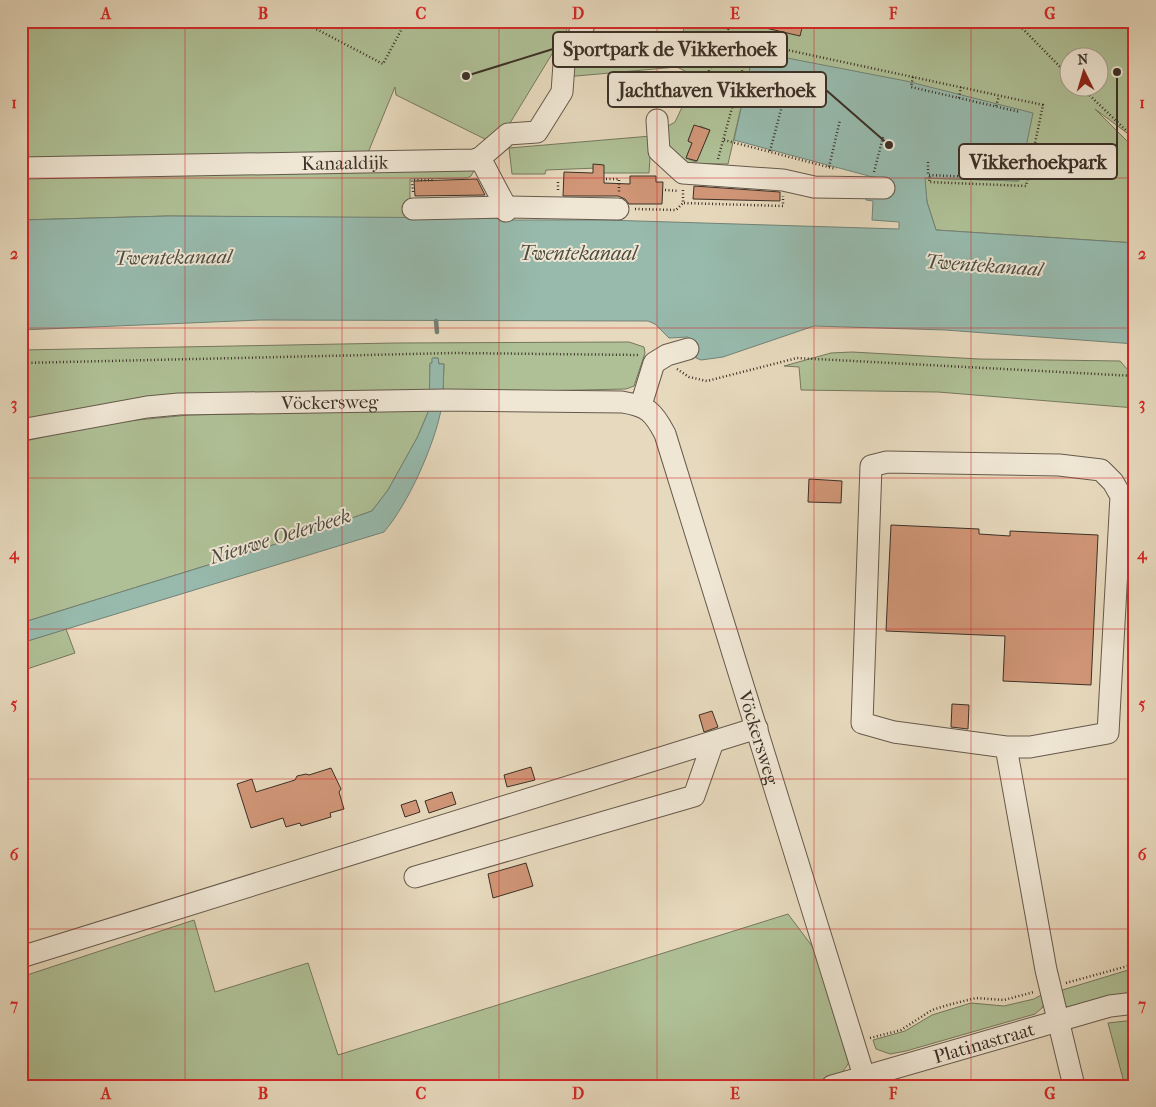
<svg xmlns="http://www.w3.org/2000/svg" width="1156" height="1107" font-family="'IM FELL French Canon',serif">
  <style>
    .green { fill: #afc096; stroke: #75785e; fill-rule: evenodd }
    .water { fill: #97baad; stroke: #728377 }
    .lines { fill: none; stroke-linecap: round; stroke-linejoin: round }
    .stream { stroke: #728377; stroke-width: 4.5 }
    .building { fill: #d09677; stroke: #3b3026 }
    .minor-casing { stroke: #665a4c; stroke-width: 23 }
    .path { stroke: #3b3026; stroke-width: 2.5; stroke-dasharray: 1 2.5; stroke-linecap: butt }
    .minor { stroke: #efe6d4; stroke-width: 21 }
    .grid { fill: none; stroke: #d62828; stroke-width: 1; stroke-opacity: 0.55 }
    .labels { text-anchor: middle; stroke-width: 4; stroke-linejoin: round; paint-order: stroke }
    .street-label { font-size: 19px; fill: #3b3026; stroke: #efe6d4 }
    .water-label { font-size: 20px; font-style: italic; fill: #4d4c41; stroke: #efe6d4 }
    .leader { fill: none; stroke: #3b3026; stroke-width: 2 }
    .callout-dot { fill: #3b3026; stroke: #efe6d4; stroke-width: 2 }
    .callout { fill: #efe6d4; stroke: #3b3026; stroke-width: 2 }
    .callout-label { font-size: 20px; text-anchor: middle; font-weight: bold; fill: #3b3026 }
    .neatline { fill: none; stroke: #d62828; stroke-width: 2 }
    .grid-label { font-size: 16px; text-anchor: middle; font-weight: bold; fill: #d62828 }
  </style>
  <rect width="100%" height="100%" fill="#e7d9bd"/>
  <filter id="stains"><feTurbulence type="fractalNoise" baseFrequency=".004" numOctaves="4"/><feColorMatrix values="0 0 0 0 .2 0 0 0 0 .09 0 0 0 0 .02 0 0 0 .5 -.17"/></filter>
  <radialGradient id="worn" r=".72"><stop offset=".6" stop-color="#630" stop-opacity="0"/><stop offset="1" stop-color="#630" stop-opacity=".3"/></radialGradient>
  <g class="green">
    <path d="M21,21h551l-65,107 -18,13 -93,-46 -1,-8 -28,68 -346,6z"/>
    <path d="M687,21h448v118l-40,-30 40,40v94l-199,-13 -9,-28 -3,-24 94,3 -266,-122 -24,105 -63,-1 -4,-6h-11l-1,16h-51v-5l-52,2 -1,4h-33l-3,-26 142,-12 24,-14 18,-38 -7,-3 3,-8 -12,-6 -112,10 8,-22 106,-14zM1068,58h30v30h-30zM700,126l10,4 -14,32 -10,-4 6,-15 -4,-2 5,-13 5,2z"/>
    <path d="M477,165l-6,11 -4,2 -57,1v39l-242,-2 -147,4v-46z"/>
    <path d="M629,342l15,5 1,6 -11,33 -8,3 -183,4 1,-29h-5l-1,-6h-5l-1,5 -2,1v29l-409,30v-73l374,-7z"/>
    <path d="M852,352l127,7 141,2 15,17v30l-197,-16 -137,-2 -2,-23 -15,-1 47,-13z"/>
    <path d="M429,410l-12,28 -29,52 -16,21 -80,28 -271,84v-181l85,-19 83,-8z"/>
    <path d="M66,629l9,24 -54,18v-28z"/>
    <path d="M788,914l30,40 33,103c-6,18 -19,23 -37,29h-793v-109l173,-57 21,72 93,-29 30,92z"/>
    <path d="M1135,968l-1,27 -63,15 -9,-7 -3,-12z"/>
    <path d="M1045,993l2,5 -5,10 -7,6 -129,37 -16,3 -14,-5 -3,-9 32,-9 27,-16 39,-12 33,3 30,-7z"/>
    <path d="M1135,1020v66h-10l-17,-63z"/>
  </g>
  <g class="water">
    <path d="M761,53l145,28 127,32 -14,68 -94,-3 2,24 9,28 199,13v101l-190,-14 -131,-4 -91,31 -22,3 -5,-2 -8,-21 -19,1 -14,-14 -7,-3 -388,-1 -239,10v-110l147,-4 333,2v2h104l294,9v-7l-27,-2 1,-19 -7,-1v-8l18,-12 -150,-40 18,-81z"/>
    <path d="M432,358h6l1,6h5c-1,15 0,32 -3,46 -7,36 -33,94 -57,122l-363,111v-20l271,-84 80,-28 16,-21 29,-52 12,-28 1,-47h2z"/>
  </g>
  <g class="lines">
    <path class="stream" d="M436,321l1,11"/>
  </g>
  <g class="building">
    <path d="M757,21h34l12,3 -3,12 -43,-10z"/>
    <path d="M694,125l16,5 -13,31 -11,-3 6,-15 -4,-2z"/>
    <path d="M593,164l11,1v18l26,1v-8h26v6h7l-1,22h-33l-4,-5 -7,-3h-55l1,-24 29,1z"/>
    <path d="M477,179l8,16 -70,1 -1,-15z"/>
    <path d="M694,186l86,6v9l-87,-2z"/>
    <path d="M809,479l33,2 -1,22 -33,-1z"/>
    <path d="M891,525l88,4v5l31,2v-5l88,4 -7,150 -88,-4 2,-45 -119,-5z"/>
    <path d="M952,704l17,1 -1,24 -17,-2z"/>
    <path d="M712,711l6,16 -14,5 -5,-17z"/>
    <path d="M531,767l4,13 -28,7 -3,-12z"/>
    <path d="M331,768l10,21 -2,3 5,17 -14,4 1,4 -30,9 -1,-3 -14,4 -3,-9 -32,10 -14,-44 15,-5 4,13 39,-12 2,-4 9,-2 3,1z"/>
    <path d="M452,792l4,12 -27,9 -4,-12z"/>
    <path d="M416,800l4,12 -15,5 -4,-12z"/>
    <path d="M526,863l7,23 -40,12 -5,-24z"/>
  </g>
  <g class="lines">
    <g class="minor-casing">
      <g id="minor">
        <path d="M657,120l2,31 24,22 100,7 31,7 70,1"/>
        <path d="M480,158l26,49v4"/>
        <path id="s1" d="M21,168l453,-8 6,-2 28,-24 29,-2 25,-40 2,-28 22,-43"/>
        <path d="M413,209l93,-2 112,2"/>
        <path d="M641,405l13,-42 13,-8 21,-6"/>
        <path id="s2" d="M21,430l126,-23 32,-3 268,-4 175,2c25,4 31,9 43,32l199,642"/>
        <path d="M1006,747l-112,-15 -32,-9 9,-257 16,-4 172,3 42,5 12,12 8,14 -13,237 -78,14h-24l40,223 28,116"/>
        <path d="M415,877l279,-81 19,-54"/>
        <path d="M21,957l736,-229"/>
        <path id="s3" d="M832,1086l278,-80 25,-3"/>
      </g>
    </g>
    <g class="path">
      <path d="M301,21l82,43 23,-43"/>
      <path d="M1015,21l53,54"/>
      <path d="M913,77l-2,10 109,25"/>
      <path d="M674,83l19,-1 15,-9 24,-52"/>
      <path d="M1082,88l53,51"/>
      <path d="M959,98l2,-11"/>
      <path d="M996,106l3,-10"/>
      <path d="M724,140l112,29"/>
      <path d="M770,151l12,-45"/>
      <path d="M718,159l32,-117 293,63 -17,81 -97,-4 1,-7"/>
      <path d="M928,162v13l89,4"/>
      <path d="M829,167l11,-47"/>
      <path d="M874,172l9,-35"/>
      <path d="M606,179h13v13"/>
      <path d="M558,190v-9"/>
      <path d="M665,190l14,1"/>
      <path d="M683,190v13l100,3v-10"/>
      <path d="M413,192l-1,-12h23"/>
      <path d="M635,209l41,1 7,-7"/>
      <path d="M21,363l433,-10 186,2"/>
      <path d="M677,369l12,8 18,4 90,-23 338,18"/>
      <path d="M1066,983l69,-19"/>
      <path d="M870,1038l31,-8 31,-20 16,-5 28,-7 28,2 30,-8"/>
    </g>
    <use href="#minor" class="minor"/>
  </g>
  <path class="grid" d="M185,21v1065M342,21v1065M499,21v1065M657,21v1065M814,21v1065M971,21v1065M21,178h1114M21,328h1114M21,478h1114M21,629h1114M21,779h1114M21,929h1114"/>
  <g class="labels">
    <g class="street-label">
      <text dy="7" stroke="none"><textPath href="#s1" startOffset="324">Kanaaldijk</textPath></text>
      <text dy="7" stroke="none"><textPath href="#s2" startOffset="311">Vöckersweg</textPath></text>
      <text dy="7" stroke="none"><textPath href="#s2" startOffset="978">Vöckersweg</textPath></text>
      <text dy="7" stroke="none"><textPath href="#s3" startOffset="158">Platinastraat</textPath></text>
    </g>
    <g class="water-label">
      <text x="578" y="260">Twentekanaal</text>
      <text transform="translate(173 257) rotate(-1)" y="7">Twentekanaal</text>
      <text transform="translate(984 265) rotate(4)" y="7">Twentekanaal</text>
      <text transform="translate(280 536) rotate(-17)" y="7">Nieuwe Oelerbeek</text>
    </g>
  </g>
  <path class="leader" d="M466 76L553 49M889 145L826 90M1117 72L1117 162"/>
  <g class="callout-dot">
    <circle cx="466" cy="76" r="5"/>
    <circle cx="889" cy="145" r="5"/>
    <circle cx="1117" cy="72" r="5"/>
  </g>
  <g class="callout">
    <rect x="553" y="32" width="234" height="35" rx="5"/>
    <rect x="608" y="72" width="218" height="35" rx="5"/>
    <rect x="959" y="144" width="158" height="35" rx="5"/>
  </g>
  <g class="callout-label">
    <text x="670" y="56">Sportpark de Vikkerhoek</text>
    <text x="717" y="97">Jachthaven Vikkerhoek</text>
    <text x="1038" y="169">Vikkerhoekpark</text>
  </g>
  <rect width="1156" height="1107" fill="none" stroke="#e7d9bd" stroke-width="55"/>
  <g transform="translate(1084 72) rotate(355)"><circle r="24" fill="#efe6d4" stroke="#a79d8e"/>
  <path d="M0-4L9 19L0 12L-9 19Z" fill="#8f2418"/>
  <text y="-8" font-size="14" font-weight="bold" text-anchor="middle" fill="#3b3026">N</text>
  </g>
  <rect x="28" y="28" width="1100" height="1052" class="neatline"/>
  <g class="grid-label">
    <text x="106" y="19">A</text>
    <text x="263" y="19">B</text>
    <text x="421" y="19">C</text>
    <text x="578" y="19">D</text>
    <text x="735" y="19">E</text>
    <text x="893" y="19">F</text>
    <text x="1050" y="19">G</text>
    <text x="14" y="108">1</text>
    <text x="1142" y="108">1</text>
    <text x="14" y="259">2</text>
    <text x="1142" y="259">2</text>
    <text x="14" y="409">3</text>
    <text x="1142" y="409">3</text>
    <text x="14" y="559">4</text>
    <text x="1142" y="559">4</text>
    <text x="14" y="709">5</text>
    <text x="1142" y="709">5</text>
    <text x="14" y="860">6</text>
    <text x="1142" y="860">6</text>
    <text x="14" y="1010">7</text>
    <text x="1142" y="1010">7</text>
    <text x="106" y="1099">A</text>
    <text x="263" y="1099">B</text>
    <text x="421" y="1099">C</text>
    <text x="578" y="1099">D</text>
    <text x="735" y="1099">E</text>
    <text x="893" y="1099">F</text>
    <text x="1050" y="1099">G</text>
  </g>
  <rect width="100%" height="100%" filter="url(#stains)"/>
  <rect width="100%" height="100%" fill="url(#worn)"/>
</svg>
